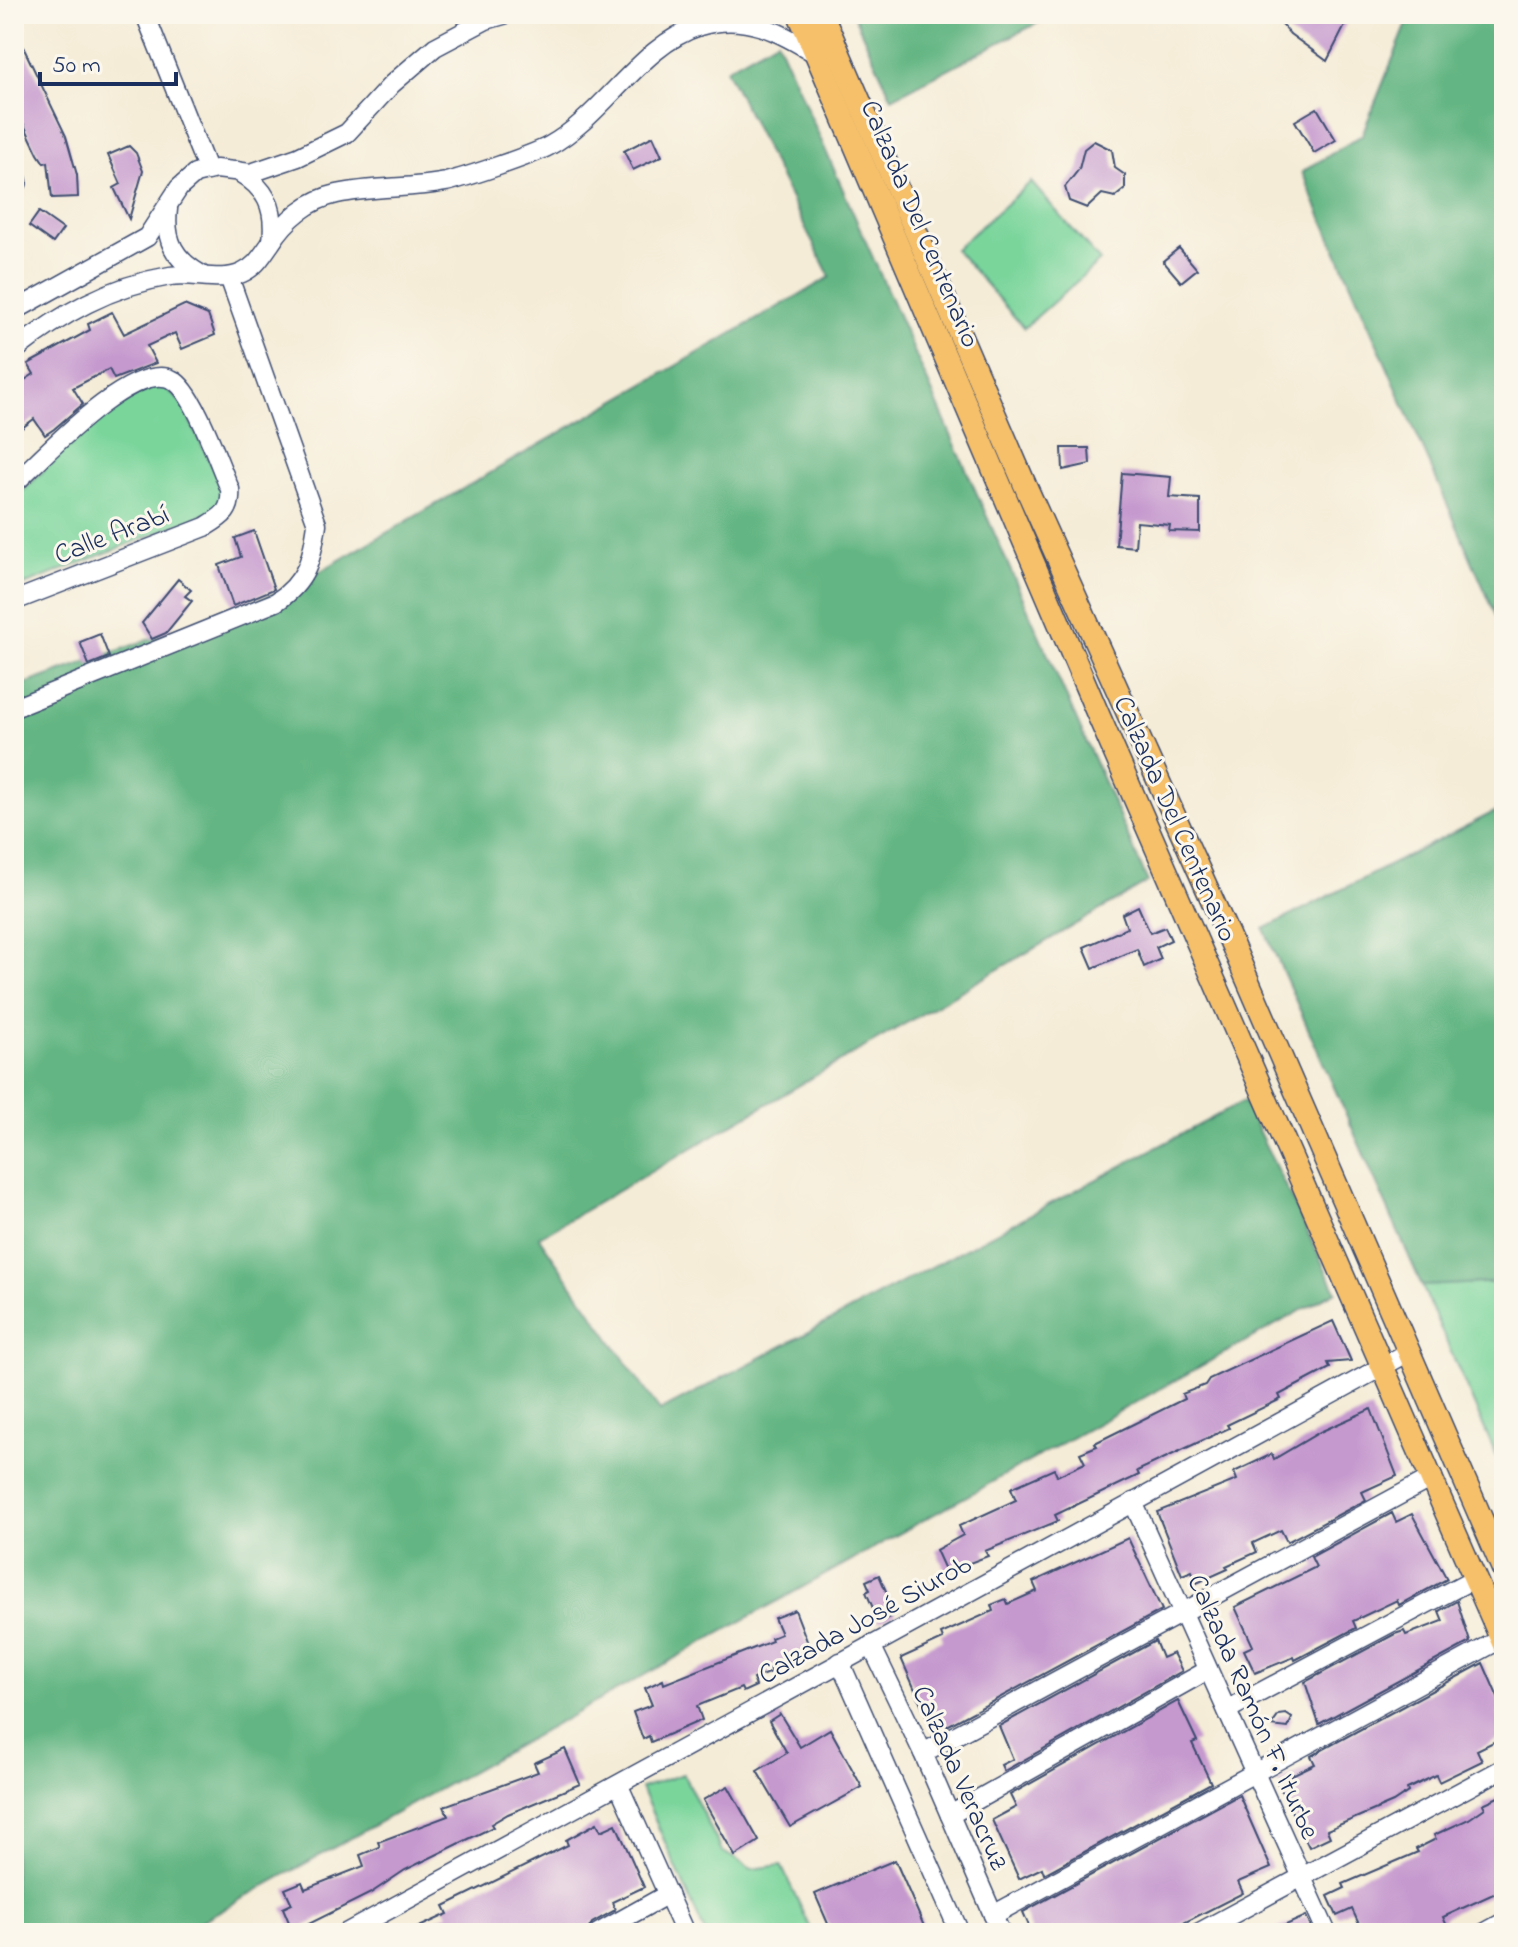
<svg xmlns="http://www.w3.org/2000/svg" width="1518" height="1947" font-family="'Indie Flower',sans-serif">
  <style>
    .green { fill: #7ad59b; stroke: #4a827c; stroke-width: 2 }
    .forest { fill: #63b683; stroke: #3f7270; stroke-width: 2 }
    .building { fill: #c598ce }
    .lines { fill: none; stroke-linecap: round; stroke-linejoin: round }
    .minor-casing { stroke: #3c4b70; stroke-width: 21 }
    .major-casing { stroke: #3c4b70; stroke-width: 25 }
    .minor { stroke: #fff; stroke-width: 18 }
    .major { stroke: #f6c06b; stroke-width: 22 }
    .labels { text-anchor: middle; stroke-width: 6; stroke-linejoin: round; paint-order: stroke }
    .street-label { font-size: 28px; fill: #1b2f5e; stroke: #fbf7ec }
  </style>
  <rect width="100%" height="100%" fill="#fbf7ec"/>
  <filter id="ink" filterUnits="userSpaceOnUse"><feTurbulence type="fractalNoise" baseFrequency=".0125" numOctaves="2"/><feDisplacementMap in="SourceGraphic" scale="16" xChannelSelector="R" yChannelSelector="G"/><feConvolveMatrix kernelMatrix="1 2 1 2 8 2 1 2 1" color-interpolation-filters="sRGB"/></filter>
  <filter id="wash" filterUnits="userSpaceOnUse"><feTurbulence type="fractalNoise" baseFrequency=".006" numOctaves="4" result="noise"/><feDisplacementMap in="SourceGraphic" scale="32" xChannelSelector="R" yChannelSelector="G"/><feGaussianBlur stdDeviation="1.8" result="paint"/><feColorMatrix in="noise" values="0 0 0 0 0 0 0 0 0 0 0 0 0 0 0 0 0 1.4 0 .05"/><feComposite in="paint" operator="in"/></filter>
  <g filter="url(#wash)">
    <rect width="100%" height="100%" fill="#f5ecd7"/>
    <g class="green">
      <path d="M1031,182l69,79 -76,67 -69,-79z"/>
      <path d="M164,386l17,16 43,88 1,11 -9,9 -202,79v-89l46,-46 76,-65z"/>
      <path d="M1504,1282v191l-82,-187z"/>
      <path d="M683,1774l39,77 30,18 29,-4 32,68h-108l-64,-145z"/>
    </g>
    <g class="forest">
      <path d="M853,14h202l-163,84z"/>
      <path d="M1411,14h93v620l-202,-462 60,-37z"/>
      <path d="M777,40l371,842 -609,355 121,174 584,-310 92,190 -1156,642h-166v-1245l277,-100 539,-311 -104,-208z"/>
      <path d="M1504,807v475l-82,4 -158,-357z"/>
    </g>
    <g id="blocks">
      <g class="building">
        <path d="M1273,14h78l-24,47 -37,-27z"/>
        <path d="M14,28l52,108 11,39 1,22 -26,1 -4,-36 -4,1 -6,-9 -21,-44 -3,1z"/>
        <path d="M1317,108l19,32 -22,13 -19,-32z"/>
        <path d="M653,136l9,20 -29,14 -9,-19z"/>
        <path d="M1094,141l18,9 3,18 10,7v14l-10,8 -13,-3 -15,14 -18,-7 -4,-14 14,-18 5,-20z"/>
        <path d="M129,146l7,7 7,18 -14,48 -15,-31 7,-4 -13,-29z"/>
        <path d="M39,212l24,17 -10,14 -24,-17z"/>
        <path d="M1179,248l18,21 -16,13 -18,-21z"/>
        <path d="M184,305l24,10 7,20 -33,14 -7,-16 -28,13 9,17 -42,16 -5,-10 -36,19 10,16 -29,25 -9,6 -11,-16 -20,15v-47l20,-13 -6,-10 62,-34 -2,-6 24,-12 12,22z"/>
        <path d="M1062,448h27l1,16 -27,6z"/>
        <path d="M1122,473l49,4 -2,20 31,2v33l-31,-1 1,-6 -33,-3 -2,25 -19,-2z"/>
        <path d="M254,531l20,58 -41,17 -14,-41 22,-8 -6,-19z"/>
        <path d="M178,579l13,11 -6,6 7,5 -26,32 -14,6 -10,-16z"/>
        <path d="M100,634l9,23 -20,8 -9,-23z"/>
        <path d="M1138,906l12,27 15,-6 6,13 -15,7 5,12 -17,8 -7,-18 -44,19 -9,-21 43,-19 -5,-14z"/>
        <path d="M1333,1321l18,40 -23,2 2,5 -51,27 2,4 -54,26 2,3 -92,43 2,4 -84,40 3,6 -73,30 3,5 -42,16 -10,-22 27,-15 -4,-9 57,-26 -5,-12 43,-19 3,7 28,-13 -5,-10 17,-7 -2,-3 89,-44 -2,-5 23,-9 4,-6z"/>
        <path d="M1371,1409l26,67 -35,16 4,8 -79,42 -6,-12 -28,13 4,9 -31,14 2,3 -31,14 -5,-12 -10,4 -25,-63 80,-32 -3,-8 38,-18 2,5 46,-27z"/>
        <path d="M1392,1513l4,9 16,-8 35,65 -48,26 -2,-5 -44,21 3,7 -61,32 -1,-3 -39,16 -11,-23 9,-4 -18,-39 81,-40 -5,-10z"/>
        <path d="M1128,1538l34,72 -228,123 -33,-75 42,-19 -2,-5 52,-23 -2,-6 15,-6 2,5 29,-13 -4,-9z"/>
        <path d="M879,1575l17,39 -17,8 -13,-30 4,-2 -4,-9z"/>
        <path d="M1457,1601l13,41 -151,82 -14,-42 90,-48 9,-3 2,4 37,-14 -4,-10z"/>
        <path d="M795,1610l17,44 -43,14 2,4 -18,7 3,7 -13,6 -2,-4 -44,18 5,14 -51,22 -2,-6 -6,3 -10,-27 19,-7 -7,-17 18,-8 1,4 108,-43 -1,-3 10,-4 -7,-16z"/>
        <path d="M1155,1641l7,17 11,-5 9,18 -178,100 -3,-6 12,-6 -14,-33z"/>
        <path d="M1483,1663l20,46 -5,3 6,25 -27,13 5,11 -43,21 -3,-7 -29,14 1,3 -15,10 -66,28 3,7 -21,10 -32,-65 38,-18 -4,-8z"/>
        <path d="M1178,1701l19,40 -5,2 19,40 -167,91 -2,-6 -23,11 -27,-59 24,-13 -6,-12z"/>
        <path d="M780,1714l20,33 30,-18 32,58 -72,40 -33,-56 30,-18 -18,-32z"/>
        <path d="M1286,1714l6,4 -4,10 -17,-2 8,-11z"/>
        <path d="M565,1749l15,35 -72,30 -17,10 2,3 -88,43 -34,23 -78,39 -10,-24 9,-4 -7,-15 17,-7 3,7 59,-23 -4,-11 20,-8 -2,-5 70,-26 -4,-10 94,-34 -4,-9z"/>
        <path d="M728,1786l31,55 -24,15 -32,-56z"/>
        <path d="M1239,1795l32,73 -33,14 5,11 -79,40h-132l-9,-21z"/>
        <path d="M1498,1797h6v81l-8,4 4,9 -57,26 7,16h-87l-11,-24 -15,7 -9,-20 17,-8 -2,-4 75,-32 -2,-3 20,-10 -2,-4 35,-16 16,-11 -2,-4z"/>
        <path d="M597,1823l4,8 15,-7 28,63 -32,15 3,8 -23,13 -6,10h-180l42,-19 -4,-8 124,-61 -2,-5z"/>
        <path d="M895,1860l32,73h-95l-17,-39z"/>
        <path d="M1306,1916l6,13 -8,4h-36z"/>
      </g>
    </g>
  </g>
  <g filter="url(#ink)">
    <use href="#blocks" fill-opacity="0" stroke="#3c4b70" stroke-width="2"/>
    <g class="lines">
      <g class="minor-casing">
        <g id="minor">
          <path d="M145,14l62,155"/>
          <path d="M14,166l4,16 -4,7"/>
          <path d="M237,171c29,17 39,36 35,70"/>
          <path d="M168,209c-4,32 7,51 34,66"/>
          <path d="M14,311l133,-74 32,-49 16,-14 21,-5 35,4 47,-16 49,-24 45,-49 43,-37 51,-27 21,-6"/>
          <path d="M14,351c47,-37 96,-65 156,-75 24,-4 50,7 72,-3 15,-7 20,-18 29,-30 15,-24 38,-43 66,-49 36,-8 73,-5 109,-12 21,-5 84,-26 103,-36 55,-30 92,-102 151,-120 45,-14 81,6 119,30"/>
          <path d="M14,484c28,-26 120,-126 159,-104 22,12 46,85 57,109 2,22 -7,27 -25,38l-191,74"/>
          <path d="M14,708l262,-106c31,-20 36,-43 41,-78l-88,-247"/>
          <path d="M1133,1502l194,431"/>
          <path d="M871,1645l52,108 78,180"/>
          <path d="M840,1662l120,271"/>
          <path d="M1227,1710l248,-132"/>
          <path d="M923,1753l510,-276"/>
          <path d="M619,1786l66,147"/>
          <path d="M950,1815l258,-145"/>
          <path d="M993,1915l508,-276"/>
          <path d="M346,1933l1063,-581"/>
          <path d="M598,1933l70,-39"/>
          <path d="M1198,1933l306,-165"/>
          <path d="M1484,1933l20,-11"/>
        </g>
      </g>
      <g class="major-casing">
        <g id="major">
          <path d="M799,14l298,698 407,933"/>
          <path d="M822,14l203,471 203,450 276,636"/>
        </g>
      </g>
      <use href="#minor" class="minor"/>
      <use href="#major" class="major"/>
    </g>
  </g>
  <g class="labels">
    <g class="street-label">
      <text transform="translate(922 223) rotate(67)" y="10">Calzada Del Centenario</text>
      <text transform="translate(111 533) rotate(-21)" y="10">Calle Arabí</text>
      <text transform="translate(1177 818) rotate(66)" y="10">Calzada Del Centenario</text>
      <text transform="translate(864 1618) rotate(-29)" y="10">Calzada José Siurob</text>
      <text transform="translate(1255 1706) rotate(66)" y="10">Calzada Ramón F. Iturbe</text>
      <text transform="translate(962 1777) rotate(66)" y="10">Calzada Veracruz</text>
    </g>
  </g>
  <rect width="1518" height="1947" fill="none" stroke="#fbf7ec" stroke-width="48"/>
  <path d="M40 72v12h136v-12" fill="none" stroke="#1b2f5e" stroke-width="4"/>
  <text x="52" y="72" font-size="24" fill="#1b2f5e" stroke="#fbf7ec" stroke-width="6" paint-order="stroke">50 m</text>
</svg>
